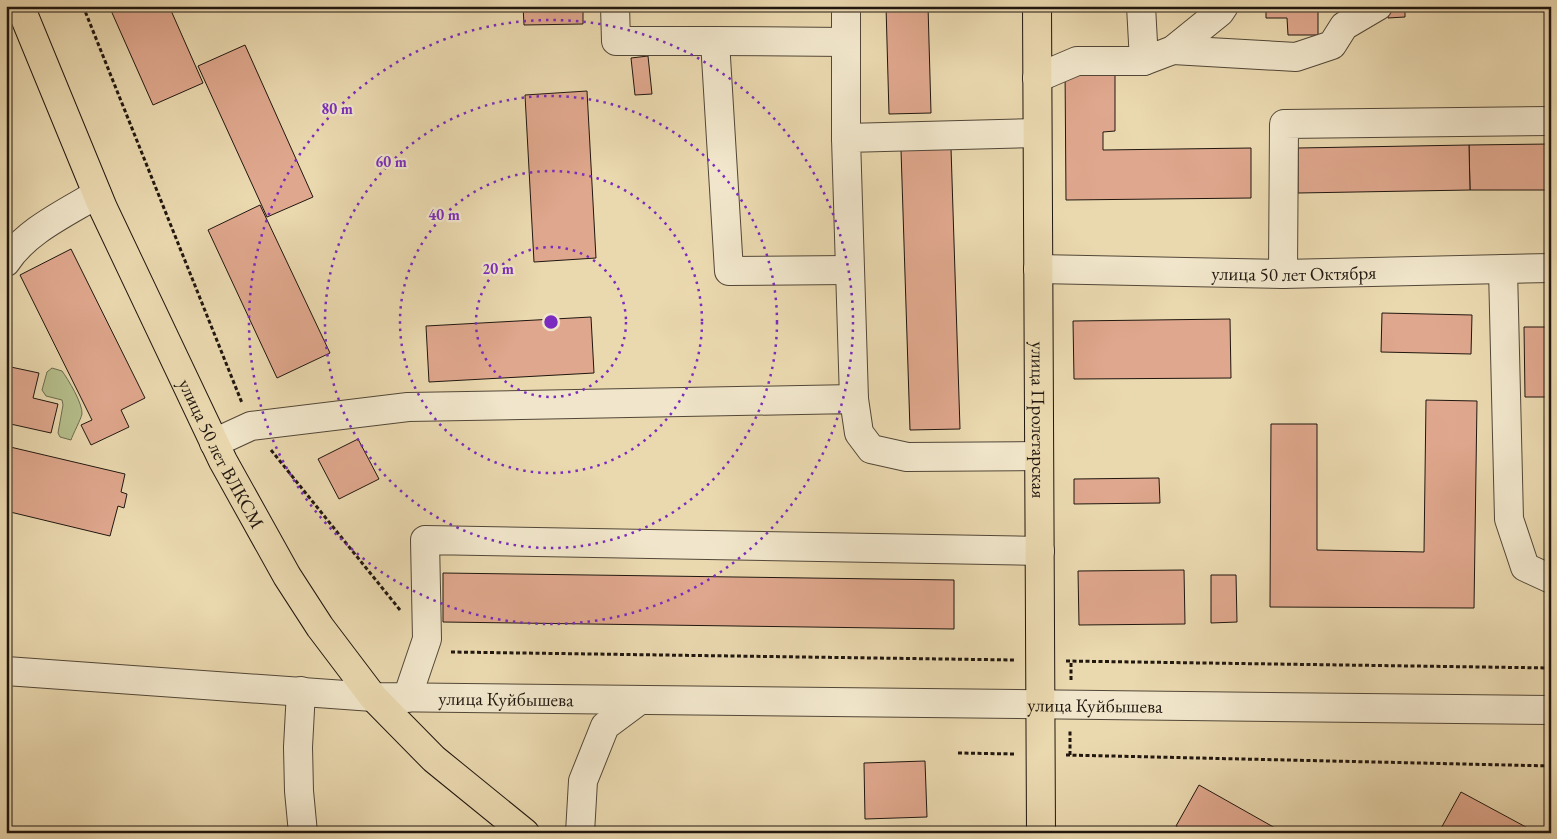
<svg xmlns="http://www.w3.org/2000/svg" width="1557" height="839" font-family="'EB Garamond',serif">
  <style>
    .green { fill: #b5bf8c; stroke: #6a6b4e }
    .building { fill: #dfa78d; stroke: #20170f }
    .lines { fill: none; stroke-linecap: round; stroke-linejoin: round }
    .minor-casing { stroke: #524737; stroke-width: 30 }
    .major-casing { stroke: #20170f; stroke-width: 30 }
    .path { stroke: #20170f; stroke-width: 3; stroke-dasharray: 4 2.5; stroke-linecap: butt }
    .minor { stroke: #f1e6cb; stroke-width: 28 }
    .major { stroke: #ead8af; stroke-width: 28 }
    .ring { fill: none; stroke: #7b2cbf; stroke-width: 2.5; stroke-dasharray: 2.5 5 }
    .labels { text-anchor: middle; stroke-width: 4.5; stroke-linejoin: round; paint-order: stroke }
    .street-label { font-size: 19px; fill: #20170f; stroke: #f1e6cb }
    .centre { fill: #7b2cbf; stroke: #f1e6cb; stroke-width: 2.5 }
    .ring-label { font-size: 15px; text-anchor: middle; font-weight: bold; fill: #7b2cbf; stroke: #f1e6cb; stroke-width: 4.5; stroke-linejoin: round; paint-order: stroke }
  </style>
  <rect width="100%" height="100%" fill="#ead8af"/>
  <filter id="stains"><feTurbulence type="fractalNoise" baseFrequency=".004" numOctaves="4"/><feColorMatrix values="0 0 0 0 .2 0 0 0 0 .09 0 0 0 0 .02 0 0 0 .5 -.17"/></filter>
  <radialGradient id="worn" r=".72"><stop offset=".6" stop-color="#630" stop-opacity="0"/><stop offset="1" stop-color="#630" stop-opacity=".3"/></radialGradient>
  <path class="green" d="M52,368l10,3c6,8 21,33 20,43 -1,5 -9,20 -11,26l-11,-3 -2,-4 5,-28 -1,-5 -16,-4 -4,-6 5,-18z"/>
  <g class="building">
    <path d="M109,6h60l34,77 -50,22z"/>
    <path d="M523,6h60v18l-59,1z"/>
    <path d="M886,6h42l3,107 -42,1z"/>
    <path d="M1266,6h52v29h-30l-1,-17h-21z"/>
    <path d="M1388,6h17v11l-17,1z"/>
    <path d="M245,45l68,152 -46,20 -69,-151z"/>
    <path d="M648,56l4,38 -17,1 -4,-37z"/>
    <path d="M1115,66v65l-12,1v18l148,-2v50l-185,2 -1,-133z"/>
    <path d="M587,91l9,167 -62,4 -9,-167z"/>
    <path d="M1551,144v46h-81l-1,-45z"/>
    <path d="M1469,145l1,45 -172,3v-45z"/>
    <path d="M951,148l9,281 -50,1 -9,-280z"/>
    <path d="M260,205l70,148 -53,25 -69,-148z"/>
    <path d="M71,249l74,149 -24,12 8,17 -38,18 -10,-20 11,-5 -72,-145z"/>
    <path d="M1382,313l90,2 -1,39 -90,-2z"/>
    <path d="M591,317l3,56 -165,9 -3,-56z"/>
    <path d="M1230,319l1,59 -157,1 -1,-58z"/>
    <path d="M1524,327h27v70h-26z"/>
    <path d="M6,366l33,7 -6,25 25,6 -7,29 -45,-10z"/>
    <path d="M1426,400l51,1 -3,207 -204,-1 1,-183h46v126l107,2z"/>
    <path d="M358,439l21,40 -40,20 -21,-40z"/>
    <path d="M6,446l119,28 -4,18 6,2 -3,14 -6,-2 -8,30 -104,-25z"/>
    <path d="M1159,478l1,25 -86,1v-25z"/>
    <path d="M1184,570l1,54 -106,1 -1,-54z"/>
    <path d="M443,573l511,7v49l-511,-7z"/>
    <path d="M1211,575h25l1,47 -26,1z"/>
    <path d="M925,761l2,56 -62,2 -1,-56z"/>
    <path d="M1199,785l85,48h-97l-11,-7z"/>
    <path d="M1461,792l76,41 -98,-1z"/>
  </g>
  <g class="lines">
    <g class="minor-casing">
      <g id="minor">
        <path d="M615,6l1,35h99l14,230 120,-1"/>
        <path d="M846,6v132"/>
        <path d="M1141,6l3,55"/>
        <path d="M715,41l131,1"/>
        <path d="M1173,50l123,7 36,-12 12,-19 34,-20"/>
        <path d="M1037,78l40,-17h67l29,-11 47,-38 4,-6"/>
        <path d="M6,262c20,-31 60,-49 91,-68"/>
        <path id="s1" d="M1038,269l245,5 268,-6"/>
        <path d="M1503,269l6,250 16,48 26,12"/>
        <path d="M1283,274l1,-150 267,-3"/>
        <path d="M854,399l-8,-261 191,-5"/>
        <path d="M214,443l37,-17 157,-19 446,-8 5,34 12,16 36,8 132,-1"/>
        <path id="s2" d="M6,671l367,26 1178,13"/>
        <path d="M301,691l-3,56 1,44 4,42"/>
        <path d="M407,698l20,-59 -2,-99 615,11"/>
        <path d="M580,833l3,-52 22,-55 35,-26"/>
      </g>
    </g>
    <g class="major-casing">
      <g id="major">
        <path id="s3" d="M20,6l83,202 120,253 64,115 33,51 53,70 61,62 91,74"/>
        <path id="s4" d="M1037,6l4,827"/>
      </g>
    </g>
    <g class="path">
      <path d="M83,6l159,397"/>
      <path d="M271,450l129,160"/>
      <path d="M451,652l564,8"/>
      <path d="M1066,661l485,7"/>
      <path d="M1071,680v-19"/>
      <path d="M958,753l57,1"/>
      <path d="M1066,755l485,11"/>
      <path d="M1070,755v-24"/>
    </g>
    <use href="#minor" class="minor"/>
    <use href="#major" class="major"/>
  </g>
  <g class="ring">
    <circle cx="551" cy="322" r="75"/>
    <circle cx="551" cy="322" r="151"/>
    <circle cx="551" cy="322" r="226"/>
    <circle cx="551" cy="322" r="302"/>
  </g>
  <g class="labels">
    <g class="street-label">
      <text dy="7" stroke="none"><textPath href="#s1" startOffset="256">улица 50 лет Октября</textPath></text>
      <text dy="7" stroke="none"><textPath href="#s4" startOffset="414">улица Пролетарская</textPath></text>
      <text dy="7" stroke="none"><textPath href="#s3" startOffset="491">улица 50 лет ВЛКСМ</textPath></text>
      <text dy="7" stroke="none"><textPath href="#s2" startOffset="501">улица Куйбышева</textPath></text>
      <text dy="7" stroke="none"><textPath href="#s2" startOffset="1090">улица Куйбышева</textPath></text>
    </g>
  </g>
  <circle cx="551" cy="322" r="8" class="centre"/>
  <g class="ring-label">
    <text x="337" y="114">80 m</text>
    <text x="391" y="167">60 m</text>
    <text x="444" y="220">40 m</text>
    <text x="498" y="274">20 m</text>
  </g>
  <rect width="1557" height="839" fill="none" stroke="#ead8af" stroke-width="25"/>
  <rect x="8" y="8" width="1542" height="824" fill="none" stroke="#20170f" stroke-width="2.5"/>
  <rect x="12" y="12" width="1532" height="814" fill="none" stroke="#20170f"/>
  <rect width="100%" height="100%" filter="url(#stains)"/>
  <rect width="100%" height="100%" fill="url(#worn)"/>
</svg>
